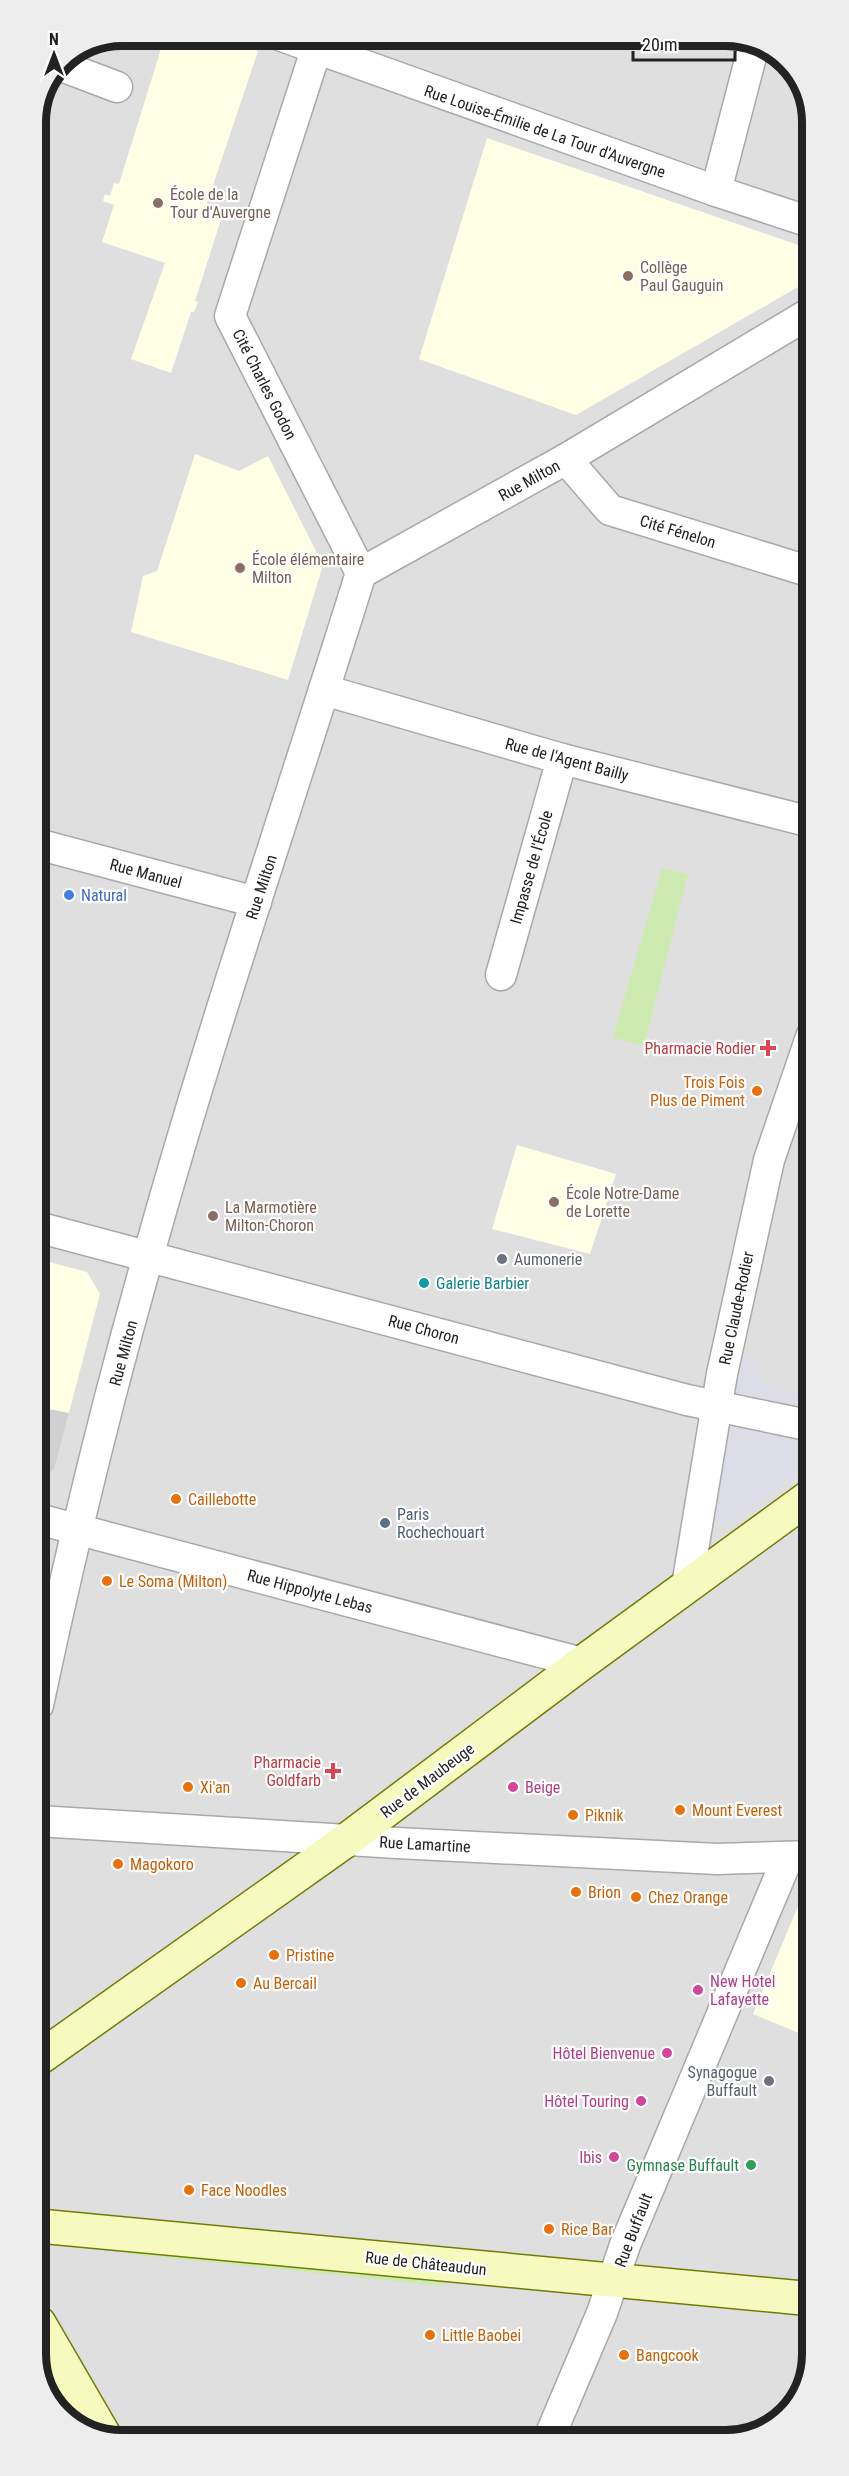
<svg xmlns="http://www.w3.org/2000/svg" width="849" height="2476" font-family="'Roboto Condensed',sans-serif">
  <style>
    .residential { fill: #e0dfdf }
    .education { fill: #ffffe5 }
    .religious { fill: #d0d0d0 }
    .grass { fill: #cdebb0 }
    .plaza { fill: #dddde8 }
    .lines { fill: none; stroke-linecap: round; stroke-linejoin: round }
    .street-casing { stroke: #a9a9a9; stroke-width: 33 }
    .secondary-casing { stroke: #707d05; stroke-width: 36 }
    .street { stroke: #fff; stroke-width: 30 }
    .secondary { stroke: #f7fabf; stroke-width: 33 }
    .education-dot { fill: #8d6e63; stroke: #fff; stroke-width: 2 }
    .shop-dot { fill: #3f7fe0; stroke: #fff; stroke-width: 2 }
    .health-dot { fill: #e0444e; stroke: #fff; stroke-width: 2 }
    .food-dot { fill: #e8710a; stroke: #fff; stroke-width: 2 }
    .worship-dot { fill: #6b7280; stroke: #fff; stroke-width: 2 }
    .culture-dot { fill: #0f9aa8; stroke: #fff; stroke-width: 2 }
    .service-dot { fill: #5c6f8a; stroke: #fff; stroke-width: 2 }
    .hotel-dot { fill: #d1479c; stroke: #fff; stroke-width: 2 }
    .leisure-dot { fill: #2e9e5b; stroke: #fff; stroke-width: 2 }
    .labels { text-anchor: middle; stroke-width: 4.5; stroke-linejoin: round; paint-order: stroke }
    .street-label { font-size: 16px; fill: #222; stroke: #fff }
    .education-label { font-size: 16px; fill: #785e54; stroke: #fff; text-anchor: start }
    .shop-label { font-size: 16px; fill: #366cbe; stroke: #fff; text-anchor: start }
    .health-label { font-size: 16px; fill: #be3a42; stroke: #fff; text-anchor: end }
    .food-label { font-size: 16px; fill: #c56008; stroke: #fff; text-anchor: start }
    .worship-label { font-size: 16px; fill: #5b616d; stroke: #fff; text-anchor: start }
    .culture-label { font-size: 16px; fill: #0d838f; stroke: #fff; text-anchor: start }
    .service-label { font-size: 16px; fill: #4e5e75; stroke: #fff; text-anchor: start }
    .hotel-label { font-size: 16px; fill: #b23c85; stroke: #fff; text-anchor: end }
    .leisure-label { font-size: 16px; fill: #27864d; stroke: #fff; text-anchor: end }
    .rim { fill: none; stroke: #222; stroke-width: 8 }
  </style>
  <rect width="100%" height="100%" fill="#f2efe9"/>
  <path class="residential" d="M122,36h611l50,21 27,43 3,2254 -18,53 -46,30 -633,3 -50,-21 -27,-43 -3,-2259 25,-56z"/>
  <g class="education">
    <path d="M165,36h54l39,15 -52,155 17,7 -28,88 3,1 -4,10h-3l-20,61 -40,-14 34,-96 -63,-21 12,-37 -11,-4 2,-7 5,2 4,-13 5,1z"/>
    <path d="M487,138l323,111v31l-234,135 -157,-56z"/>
    <path d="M195,454l44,17 29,-15 55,109 -35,115 -157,-48 12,-56 14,-5z"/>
    <path d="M517,1145l99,29 -26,80 -98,-25z"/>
    <path d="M38,1259l49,13 13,22 -46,176 -16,10z"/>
    <path d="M812,1886l1,153 -60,-25 53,-127z"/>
  </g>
  <path class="religious" d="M38,1407l31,6 -15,57 -16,10z"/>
  <g class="grass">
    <path d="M662,868l26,6 -44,172 -31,-9z"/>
    <path d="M129,2241l315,32 -1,13 -315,-32z"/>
  </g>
  <path class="plaza" d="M740,1355l17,3 -1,12 8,13 48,13v64l-82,64h-12l-7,-6z"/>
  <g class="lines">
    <g class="street-casing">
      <g id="street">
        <path d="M282,36l434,155 94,31"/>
        <path d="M316,50l-86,266 131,257"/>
        <path d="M59,65l58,22"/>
        <path d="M716,191l38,-146"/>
        <path d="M566,459l44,51 201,62"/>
        <path d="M324,690l238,69 249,63"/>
        <path d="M37,844l219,58"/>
        <path d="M501,975l61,-216"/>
        <path d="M37,1227l650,173 125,26"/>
        <path d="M38,1519l544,144"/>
        <path d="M687,1586l35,-212 47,-214 42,-123"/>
        <path d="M38,1705c32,-151 68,-300 110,-448 64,-230 142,-457 213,-684l205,-114 244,-146"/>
        <path d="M38,1821l359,22 320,16 95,-3"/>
        <path d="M549,2438l53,-125 23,-68 163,-388"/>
      </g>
    </g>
    <g class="secondary-casing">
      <g id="secondary">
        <path d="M38,2059l310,-220 234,-176 230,-168"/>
        <path d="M39,2226l774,73"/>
        <path d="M39,2323l65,112"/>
      </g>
    </g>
    <use href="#street" class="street"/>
    <use href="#secondary" class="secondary"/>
  </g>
  <g class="education-dot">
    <circle cx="158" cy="203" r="6"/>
    <circle cx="628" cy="276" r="6"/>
    <circle cx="240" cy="568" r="6"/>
    <circle cx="554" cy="1202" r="6"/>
    <circle cx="213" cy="1216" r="6"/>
  </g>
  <circle class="shop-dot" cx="69" cy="895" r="6"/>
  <g class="health-dot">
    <path d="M765 1039h6v6h6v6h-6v6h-6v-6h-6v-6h6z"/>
    <path d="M330 1762h6v6h6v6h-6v6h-6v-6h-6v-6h6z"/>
  </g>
  <g class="food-dot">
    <circle cx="757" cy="1091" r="6"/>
    <circle cx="176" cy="1499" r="6"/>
    <circle cx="107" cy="1581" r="6"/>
    <circle cx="188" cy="1787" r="6"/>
    <circle cx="680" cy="1810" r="6"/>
    <circle cx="573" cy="1815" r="6"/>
    <circle cx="118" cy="1864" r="6"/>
    <circle cx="576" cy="1892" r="6"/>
    <circle cx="636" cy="1897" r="6"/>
    <circle cx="274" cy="1955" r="6"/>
    <circle cx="241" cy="1983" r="6"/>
    <circle cx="189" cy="2190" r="6"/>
    <circle cx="549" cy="2229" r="6"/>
    <circle cx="430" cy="2335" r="6"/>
    <circle cx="624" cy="2355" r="6"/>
  </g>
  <g class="worship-dot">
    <circle cx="502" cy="1259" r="6"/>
    <circle cx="769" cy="2081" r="6"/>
  </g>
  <circle class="culture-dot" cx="424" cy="1283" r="6"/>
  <circle class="service-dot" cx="385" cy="1523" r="6"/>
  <g class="hotel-dot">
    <circle cx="513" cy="1787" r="6"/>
    <circle cx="698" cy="1990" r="6"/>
    <circle cx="667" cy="2053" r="6"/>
    <circle cx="641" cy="2101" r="6"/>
    <circle cx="614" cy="2157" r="6"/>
  </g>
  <circle class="leisure-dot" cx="751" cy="2165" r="6"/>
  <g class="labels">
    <g class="street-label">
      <text transform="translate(545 131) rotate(19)" y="6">Rue Louise-Émilie de La Tour d'Auvergne</text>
      <text transform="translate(265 384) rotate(63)" y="6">Cité Charles Godon</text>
      <text transform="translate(529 480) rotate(-29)" y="6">Rue Milton</text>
      <text transform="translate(678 531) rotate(17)" y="6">Cité Fénelon</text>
      <text transform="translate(567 759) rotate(15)" y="6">Rue de l'Agent Bailly</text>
      <text transform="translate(531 867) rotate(-74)" y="6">Impasse de l'École</text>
      <text transform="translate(146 873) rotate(15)" y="6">Rue Manuel</text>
      <text transform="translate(261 887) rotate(-72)" y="6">Rue Milton</text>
      <text transform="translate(736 1308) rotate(-78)" y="6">Rue Claude-Rodier</text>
      <text transform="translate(424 1329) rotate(15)" y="6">Rue Choron</text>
      <text transform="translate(123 1353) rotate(-75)" y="6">Rue Milton</text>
      <text transform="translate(310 1591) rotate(15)" y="6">Rue Hippolyte Lebas</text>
      <text transform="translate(427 1780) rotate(-37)" y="6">Rue de Maubeuge</text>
      <text transform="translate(425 1844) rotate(3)" y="6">Rue Lamartine</text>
      <text transform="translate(633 2230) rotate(-69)" y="6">Rue Buffault</text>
      <text transform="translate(426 2263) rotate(6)" y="6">Rue de Châteaudun</text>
    </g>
    <g class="education-label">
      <text x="170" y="200">École de la<tspan x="170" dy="18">Tour d'Auvergne</tspan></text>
      <text x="640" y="273">Collège<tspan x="640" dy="18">Paul Gauguin</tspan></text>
      <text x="252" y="565">École élémentaire<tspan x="252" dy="18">Milton</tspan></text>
      <text x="566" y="1199">École Notre-Dame<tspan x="566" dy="18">de Lorette</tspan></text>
      <text x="225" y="1213">La Marmotière<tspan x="225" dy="18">Milton-Choron</tspan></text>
    </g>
    <g class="shop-label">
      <text x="81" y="901">Natural</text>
    </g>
    <g class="health-label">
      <text x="756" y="1054">Pharmacie Rodier</text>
      <text x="321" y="1768">Pharmacie<tspan x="321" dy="18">Goldfarb</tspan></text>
    </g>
    <g class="food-label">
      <text x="745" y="1088" text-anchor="end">Trois Fois<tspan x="745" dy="18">Plus de Piment</tspan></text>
      <text x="188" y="1505">Caillebotte</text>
      <text x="119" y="1587">Le Soma (Milton)</text>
      <text x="200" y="1793">Xi'an</text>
      <text x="692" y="1816">Mount Everest</text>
      <text x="585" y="1821">Piknik</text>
      <text x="130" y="1870">Magokoro</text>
      <text x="588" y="1898">Brion</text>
      <text x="648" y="1903">Chez Orange</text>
      <text x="286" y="1961">Pristine</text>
      <text x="253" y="1989">Au Bercail</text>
      <text x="201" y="2196">Face Noodles</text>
      <text x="561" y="2235">Rice Bar</text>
      <text x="442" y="2341">Little Baobei</text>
      <text x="636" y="2361">Bangcook</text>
    </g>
    <g class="worship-label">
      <text x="514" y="1265">Aumonerie</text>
      <text x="757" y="2078" text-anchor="end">Synagogue<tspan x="757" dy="18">Buffault</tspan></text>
    </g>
    <g class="culture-label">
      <text x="436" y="1289">Galerie Barbier</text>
    </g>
    <g class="service-label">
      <text x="397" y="1520">Paris<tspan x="397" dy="18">Rochechouart</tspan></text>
    </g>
    <g class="hotel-label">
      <text x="525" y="1793" text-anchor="start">Beige</text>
      <text x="710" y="1987" text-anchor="start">New Hotel<tspan x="710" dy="18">Lafayette</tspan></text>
      <text x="655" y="2059">Hôtel Bienvenue</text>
      <text x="629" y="2107">Hôtel Touring</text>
      <text x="602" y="2163">Ibis</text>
    </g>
    <g class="leisure-label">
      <text x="739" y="2171">Gymnase Buffault</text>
    </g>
  </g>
  <path d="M0 0H849V2476H0ZM122 46H726A76 76 0 0 1 802 122V2354A76 76 0 0 1 726 2430H122A76 76 0 0 1 46 2354V122A76 76 0 0 1 122 46Z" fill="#ededed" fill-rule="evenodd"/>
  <path class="rim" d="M122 46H726A76 76 0 0 1 802 122V2354A76 76 0 0 1 726 2430H122A76 76 0 0 1 46 2354V122A76 76 0 0 1 122 46Z"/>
  <g transform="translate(54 54)" stroke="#ffffff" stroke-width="4.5" paint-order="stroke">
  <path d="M0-4.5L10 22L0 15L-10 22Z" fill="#222222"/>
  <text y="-9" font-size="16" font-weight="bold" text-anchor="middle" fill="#222222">N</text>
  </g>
  <path d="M633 51v9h102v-9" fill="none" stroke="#222222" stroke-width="3"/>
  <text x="642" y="51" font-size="18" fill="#222222" stroke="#ffffff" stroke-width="4.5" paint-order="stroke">20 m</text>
</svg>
